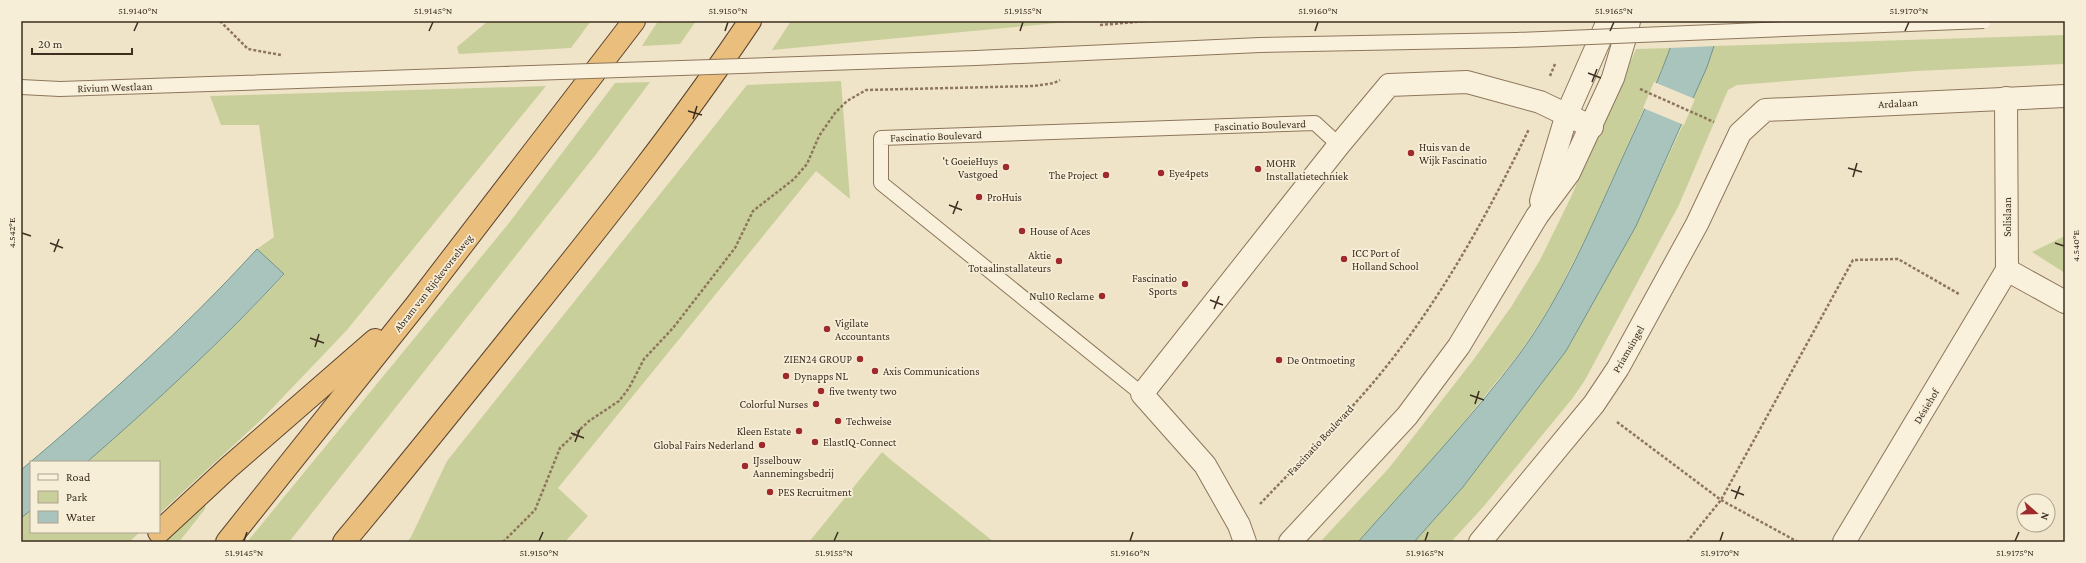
<svg xmlns="http://www.w3.org/2000/svg" width="2086" height="563" font-family="'Crimson Pro',serif">
  <style>
    .green { fill: #c9cf9b }
    .water { fill: #a9c4bc; stroke: #6f938a }
    .pier { fill: #f0e4c8 }
    .lines { fill: none; stroke-linecap: round; stroke-linejoin: round }
    .service-casing { stroke: #8d765c; stroke-width: 16 }
    .minor-casing { stroke: #8d765c; stroke-width: 24 }
    .tertiary-casing { stroke: #8d765c; stroke-width: 24 }
    .trunk-casing { stroke: #5b4430; stroke-width: 24 }
    .path { stroke: #8d765c; stroke-width: 2.5; stroke-dasharray: 3 2; stroke-linecap: butt }
    .service { stroke: #faf1dc; stroke-width: 14 }
    .minor { stroke: #faf1dc; stroke-width: 22 }
    .tertiary { stroke: #faf1dc; stroke-width: 22 }
    .trunk { stroke: #eabe7c; stroke-width: 22 }
    .service-bridge-casing { stroke: #8d765c; stroke-width: 16; stroke-linecap: butt }
    .service-bridge { stroke: #faf1dc; stroke-width: 14 }
    .ticks { fill: none; stroke: #3d2e20; stroke-width: 1.5 }
    .poi-dot { fill: #9e2a2b; stroke: #f7eed8; stroke-width: 1.5 }
    .labels { text-anchor: middle; stroke-width: 3.5; stroke-linejoin: round; paint-order: stroke }
    .street-label { font-size: 11px; fill: #3d2e20; stroke: #f7eed8 }
    .poi-label { font-size: 11px; fill: #3d2e20; stroke: #f7eed8; text-anchor: start }
    .neatline { fill: none; stroke: #3d2e20; stroke-width: 1.5 }
    .ticks-label { font-size: 10px; text-anchor: middle; fill: #3d2e20 }
  </style>
  <rect width="100%" height="100%" fill="#f0e4c8"/>
  <g class="green">
    <path d="M488,21h103l-20,27 -112,6 -2,-7z"/>
    <path d="M658,21h38l-16,23 -38,2z"/>
    <path d="M791,21h287l-306,29z"/>
    <path d="M2065,35v29l-148,7 -180,14 -9,5 -49,115 -94,175 -13,19 -88,107 -33,36h-37l49,-55 103,-136 70,-125 48,-104 30,-76z"/>
    <path d="M1671,48l-81,181 -34,67 -17,28 -21,31 -76,94 -84,93h-38l69,-74 85,-109 37,-52 29,-47 30,-61 66,-150z"/>
    <path d="M841,81l9,118 -34,-28 -258,317 30,28 -23,26h-158l4,-5 36,-76 300,-376z"/>
    <path d="M650,82l-53,71 -308,389h-42l262,-319 106,-140z"/>
    <path d="M546,86l-199,244 -85,89 -103,95v-52h-72c69,-60 135,-121 197,-187l-27,-26 17,-12 -15,-112h-38l-11,-29z"/>
    <path d="M2065,236v37l-33,-21z"/>
    <path d="M882,452l9,8 103,82h-185z"/>
    <path d="M206,502l-1,7 -26,33h-17z"/>
    <path d="M31,510v22h109l-11,10h-108v-24z"/>
  </g>
  <g class="water">
    <path d="M1679,21l35,25 -7,21 -71,159 -70,125 -103,136 -49,55h-56c54,-61 111,-121 160,-186 46,-62 76,-136 108,-206 19,-42 40,-84 53,-129z"/>
    <path d="M257,249l27,25c-62,67 -128,128 -197,188h-56v48l-10,8v-48c83,-70 163,-141 236,-221z"/>
  </g>
  <g class="pier">
    <path d="M1676,21h50l-10,25 -47,2z"/>
    <path d="M1654,82l41,17 -11,26 -41,-17z"/>
  </g>
  <g class="lines">
    <g class="service-casing">
      <g id="service">
        <path d="M21,87l39,2 149,-5"/>
        <path d="M1142,394l-261,-211v-45l434,-15 24,22"/>
      </g>
    </g>
    <g class="minor-casing">
      <g id="minor">
        <path d="M2006,98l1,172 58,32"/>
        <path d="M1245,542l-6,-17 -34,-60 -63,-71 197,-249 50,-60 78,-3 73,20 52,25"/>
        <path d="M1480,542l114,-138 24,-36 79,-144 43,-91 25,-23 300,-14"/>
        <path d="M1844,542l163,-272"/>
      </g>
    </g>
    <g class="tertiary-casing">
      <g id="tertiary">
        <path d="M1541,201l26,-87 41,-93"/>
        <path d="M1290,542l117,-126 52,-70 78,-130 32,-43 44,-95 14,-47 2,-10"/>
      </g>
    </g>
    <g class="trunk-casing">
      <g id="trunk">
        <path d="M159,532l69,-64 147,-128"/>
        <path d="M227,542l189,-237 218,-284"/>
        <path d="M344,542c62,-74 122,-149 182,-224 78,-97 155,-194 224,-297"/>
      </g>
    </g>
    <g class="path">
      <path d="M220,21l28,28 33,6"/>
      <path d="M1100,25l47,-4"/>
      <path d="M1550,76l5,-12"/>
      <path d="M1640,89l74,33"/>
      <path d="M1617,422l104,78 77,42"/>
      <path d="M1260,504c39,-41 80,-82 117,-126 62,-75 110,-162 152,-249"/>
      <path d="M503,542l32,-32 25,-62 29,-27 30,-20 10,-13 15,-29 29,-31 62,-80 18,-37 41,-32 13,-15 12,-28 16,-23 12,-12 19,-11 168,-4 20,-3 6,-3"/>
      <path d="M1687,542l34,-42 132,-240 45,-1 61,35"/>
    </g>
    <use href="#service" class="service"/>
    <use href="#minor" class="minor"/>
    <use href="#tertiary" class="tertiary"/>
    <use href="#trunk" class="trunk"/>
    <g class="service-bridge-casing">
      <path id="service-bridge" d="M209,84l767,-26 284,-13 256,-5 468,-19"/>
    </g>
    <use href="#service-bridge" class="service-bridge"/>
  </g>
  <path class="ticks" d="M134,31l4,-9M429,31l4,-9M725,31l3,-9M1020,31l3,-9M1315,31l3,-9M1610,31l4,-9M1905,31l4,-9M1588,73l13,5M1592,82l5,-13M688,111l14,4M693,119l4,-13M1848,168l14,4M1853,177l4,-14M949,205l13,5M953,214l5,-13M22,233l9,3M50,243l13,5M2055,243l9,3M54,252l5,-13M1210,300l13,5M1214,309l5,-13M310,338l14,5M315,347l4,-13M1470,395l14,5M1475,404l4,-13M571,433l13,5M575,442l5,-13M1731,490l13,5M1735,499l5,-13M244,541l3,-9M539,541l4,-9M834,541l4,-9M1130,541l3,-9M1425,541l3,-9M1720,541l3,-9M2015,541l4,-9"/>
  <g class="poi-dot">
    <circle cx="1411" cy="153" r="4"/>
    <circle cx="1006" cy="167" r="4"/>
    <circle cx="1258" cy="169" r="4"/>
    <circle cx="1161" cy="173" r="4"/>
    <circle cx="1106" cy="175" r="4"/>
    <circle cx="979" cy="197" r="4"/>
    <circle cx="1022" cy="231" r="4"/>
    <circle cx="1344" cy="259" r="4"/>
    <circle cx="1059" cy="261" r="4"/>
    <circle cx="1185" cy="284" r="4"/>
    <circle cx="1102" cy="296" r="4"/>
    <circle cx="827" cy="329" r="4"/>
    <circle cx="860" cy="359" r="4"/>
    <circle cx="1279" cy="360" r="4"/>
    <circle cx="875" cy="371" r="4"/>
    <circle cx="786" cy="376" r="4"/>
    <circle cx="821" cy="391" r="4"/>
    <circle cx="816" cy="404" r="4"/>
    <circle cx="838" cy="421" r="4"/>
    <circle cx="799" cy="431" r="4"/>
    <circle cx="815" cy="442" r="4"/>
    <circle cx="762" cy="445" r="4"/>
    <circle cx="745" cy="466" r="4"/>
    <circle cx="770" cy="492" r="4"/>
  </g>
  <g class="labels">
    <g class="street-label">
      <text transform="translate(115 87) rotate(-2)" y="4">Rivium Westlaan</text>
      <text transform="translate(1898 103) rotate(-3)" y="4">Ardalaan</text>
      <text transform="translate(1260 125) rotate(-2)" y="4">Fascinatio Boulevard</text>
      <text transform="translate(936 136) rotate(-2)" y="4">Fascinatio Boulevard</text>
      <text transform="translate(2007 217) rotate(-90)" y="4">Solislaan</text>
      <text transform="translate(433 283) rotate(-52)" y="4">Abram van Rijckevorselweg</text>
      <text transform="translate(1628 349) rotate(-60)" y="4">Priamsingel</text>
      <text transform="translate(1926 406) rotate(-59)" y="4">Désiehof</text>
      <text transform="translate(1320 440) rotate(-47)" y="4">Fascinatio Boulevard</text>
    </g>
    <g class="poi-label">
      <text x="1419" y="151">Huis van de<tspan x="1419" dy="13">Wijk Fascinatio</tspan></text>
      <text x="998" y="165" text-anchor="end">'t GoeieHuys<tspan x="998" dy="13">Vastgoed</tspan></text>
      <text x="1266" y="167">MOHR<tspan x="1266" dy="13">Installatietechniek</tspan></text>
      <text x="1169" y="177">Eye4pets</text>
      <text x="1098" y="179" text-anchor="end">The Project</text>
      <text x="987" y="201">ProHuis</text>
      <text x="1030" y="235">House of Aces</text>
      <text x="1352" y="257">ICC Port of<tspan x="1352" dy="13">Holland School</tspan></text>
      <text x="1051" y="259" text-anchor="end">Aktie<tspan x="1051" dy="13">Totaalinstallateurs</tspan></text>
      <text x="1177" y="282" text-anchor="end">Fascinatio<tspan x="1177" dy="13">Sports</tspan></text>
      <text x="1094" y="300" text-anchor="end">Nul10 Reclame</text>
      <text x="835" y="327">Vigilate<tspan x="835" dy="13">Accountants</tspan></text>
      <text x="852" y="363" text-anchor="end">ZIEN24 GROUP</text>
      <text x="1287" y="364">De Ontmoeting</text>
      <text x="883" y="375">Axis Communications</text>
      <text x="794" y="380">Dynapps NL</text>
      <text x="829" y="395">five twenty two</text>
      <text x="808" y="408" text-anchor="end">Colorful Nurses</text>
      <text x="846" y="425">Techweise</text>
      <text x="791" y="435" text-anchor="end">Kleen Estate</text>
      <text x="823" y="446">ElastIQ-Connect</text>
      <text x="754" y="449" text-anchor="end">Global Fairs Nederland</text>
      <text x="753" y="464">IJsselbouw<tspan x="753" dy="13">Aannemingsbedrij</tspan></text>
      <text x="778" y="496">PES Recruitment</text>
    </g>
  </g>
  <rect width="2086" height="563" fill="none" stroke="#f7eed8" stroke-width="44"/>
  <rect x="30" y="461" width="130" height="72" fill="#f7eed8" stroke="#ada18e"/>
  <rect x="38" y="474" width="20" height="6" fill="#faf1dc" stroke="#ada18e"/>
  <text x="66" y="481" font-size="12" fill="#3d2e20">Road</text>
  <rect x="38" y="491" width="20" height="12" fill="#c9cf9b" stroke="#ada18e"/>
  <text x="66" y="501" font-size="12" fill="#3d2e20">Park</text>
  <rect x="38" y="511" width="20" height="12" fill="#a9c4bc" stroke="#ada18e"/>
  <text x="66" y="521" font-size="12" fill="#3d2e20">Water</text>
  <g transform="translate(2036 513) rotate(110)"><circle r="19" fill="#f7eed8" stroke="#ada18e"/>
  <path d="M0-3L7 15L0 10L-7 15Z" fill="#9e2a2b"/>
  <text y="-6" font-size="11" font-weight="bold" text-anchor="middle" fill="#3d2e20">N</text>
  </g>
  <path d="M32 48v6h100v-6" fill="none" stroke="#3d2e20" stroke-width="2"/>
  <text x="38" y="48" font-size="12" fill="#3d2e20" stroke="#f7eed8" stroke-width="3" paint-order="stroke">20 m</text>
  <rect x="22" y="22" width="2042" height="519" class="neatline"/>
  <g class="ticks-label">
    <text x="138" y="14">51.9140°N</text>
    <text x="433" y="14">51.9145°N</text>
    <text x="728" y="14">51.9150°N</text>
    <text x="1023" y="14">51.9155°N</text>
    <text x="1318" y="14">51.9160°N</text>
    <text x="1614" y="14">51.9165°N</text>
    <text x="1909" y="14">51.9170°N</text>
    <text transform="translate(11 233) rotate(-90)" y="4">4.542°E</text>
    <text transform="translate(2075 246) rotate(-90)" y="4">4.540°E</text>
    <text x="244" y="556">51.9145°N</text>
    <text x="539" y="556">51.9150°N</text>
    <text x="834" y="556">51.9155°N</text>
    <text x="1130" y="556">51.9160°N</text>
    <text x="1425" y="556">51.9165°N</text>
    <text x="1720" y="556">51.9170°N</text>
    <text x="2015" y="556">51.9175°N</text>
  </g>
</svg>
